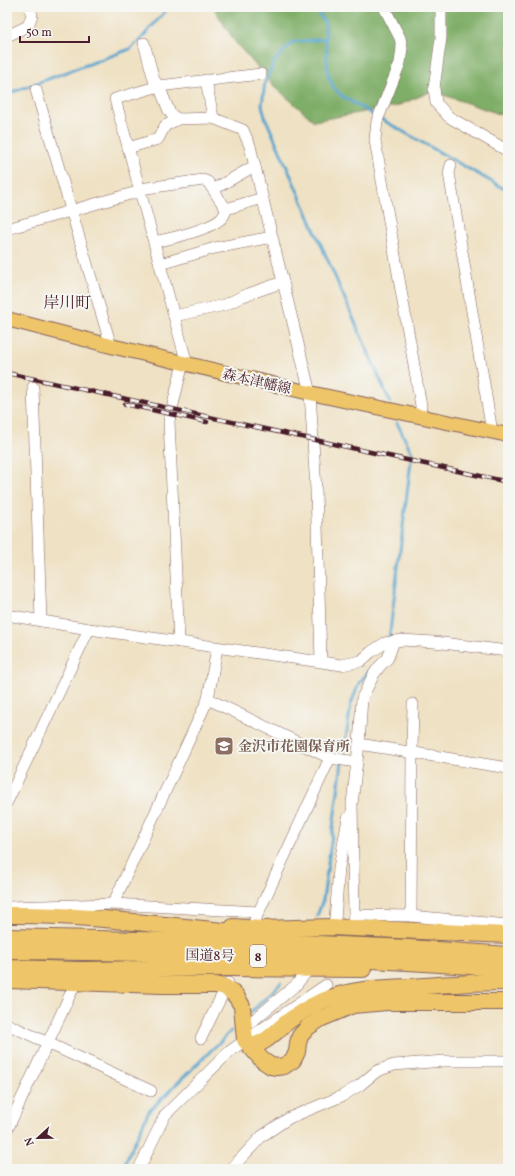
<svg xmlns="http://www.w3.org/2000/svg" width="515" height="1176" font-family="Vollkorn,'Noto Serif JP',serif">
  <style>
    .forest { fill: #7fae68; stroke: #64664a }
    .lines { fill: none; stroke-linecap: round; stroke-linejoin: round }
    .stream { stroke: #52a3cd; stroke-width: 3 }
    .minor-casing { stroke: #846360; stroke-width: 12 }
    .major-casing { stroke: #846360; stroke-width: 16 }
    .highway-casing { stroke: #846360; stroke-width: 18 }
    .minor { stroke: #fff; stroke-width: 11 }
    .major { stroke: #eec569; stroke-width: 14 }
    .highway { stroke: #eec569; stroke-width: 16 }
    .rail-casing { stroke: #4a1f2b; stroke-width: 4.5 }
    .rail { stroke: #f6f6f2; stroke-width: 3; stroke-dasharray: 9; stroke-linecap: butt }
    .labels { text-anchor: middle; stroke-width: 4; stroke-linejoin: round; paint-order: stroke }
    .shield { fill: #f6f6f2; stroke: #7e6067; stroke-width: 1 }
    .shield-label { font-size: 13px; font-weight: bold; fill: #4a1f2b }
    .street-label { font-size: 14px; fill: #4a1f2b; stroke: #f6f6f2 }
    .education-label { font-size: 14px; font-weight: bold; fill: #785e54; stroke: #f6f6f2; text-anchor: start }
    .quarter-label { font-size: 16px; fill: #4a1f2b; stroke: #f6f6f2 }
  </style>
  <rect width="100%" height="100%" fill="#f6f6f2"/>
  <filter id="ink" filterUnits="userSpaceOnUse"><feTurbulence type="fractalNoise" baseFrequency=".025" numOctaves="2"/><feDisplacementMap in="SourceGraphic" scale="8" xChannelSelector="R" yChannelSelector="G"/><feConvolveMatrix kernelMatrix="1 2 1 2 8 2 1 2 1" color-interpolation-filters="sRGB"/></filter>
  <filter id="wash" filterUnits="userSpaceOnUse"><feTurbulence type="fractalNoise" baseFrequency=".012" numOctaves="4" result="noise"/><feDisplacementMap in="SourceGraphic" scale="16" xChannelSelector="R" yChannelSelector="G"/><feGaussianBlur stdDeviation="0.9" result="paint"/><feColorMatrix in="noise" values="0 0 0 0 0 0 0 0 0 0 0 0 0 0 0 0 0 1.4 0 .05"/><feComposite in="paint" operator="in"/></filter>
  <g filter="url(#wash)">
    <rect width="100%" height="100%" fill="#efe1c3"/>
    <path class="forest" d="M213,7h295v110l-76,-26 -35,15 -83,15 -39,-34 -40,-45z"/>
    <g class="lines">
      <g class="stream">
        <path d="M309,7l7,2 9,14 3,52 6,13 8,8 30,18 136,77"/>
        <path d="M326,39l-33,3 -17,17 -11,23 -3,23 3,12 125,285"/>
        <path d="M7,94l123,-45 10,-9 29,-33"/>
        <path d="M389,640l23,-187 -15,-30"/>
        <path d="M343,757l8,-53 8,-21 13,-15"/>
        <path d="M317,916l6,-16 19,-138"/>
        <path d="M250,1013l31,-30"/>
        <path d="M122,1169l27,-58 82,-80"/>
      </g>
    </g>
  </g>
  <g filter="url(#ink)">
    <g class="lines">
      <g class="minor-casing">
        <g id="minor">
          <path d="M384,7l16,31 2,10 -2,15 -23,58 -2,19 46,266 -1,11"/>
          <path d="M438,7l3,3v28l-7,50 2,15 13,14 59,34"/>
          <path d="M7,36l21,-10 4,-11 -3,-8"/>
          <path d="M144,43l10,37 5,6 10,25 4,5 5,3"/>
          <path d="M206,80l7,38"/>
          <path d="M36,90l75,256"/>
          <path d="M128,148l30,-9 7,-13 13,-7 35,-1 30,12 7,16 60,247 6,97 5,171"/>
          <path d="M451,165l-2,8 43,259"/>
          <path d="M214,189l37,-21 4,-1"/>
          <path d="M7,229l130,-37 3,-3 63,-9 5,2 18,27 37,-11"/>
          <path d="M154,242c15,-3 64,-14 70,-27 1,-2 2,-4 2,-6"/>
          <path d="M160,264l55,-16 57,-11"/>
          <path d="M174,316l51,-11 18,-9 40,-14"/>
          <path d="M187,364l-72,-265 44,-13 102,-12"/>
          <path d="M33,387l8,234"/>
          <path d="M7,615l82,14 253,36 19,-4 10,-9 14,-9 17,-3 32,2 74,9"/>
          <path d="M179,642l-10,-221 14,-58"/>
          <path d="M217,648l-9,51 -95,205 146,8"/>
          <path d="M208,699l122,59 -75,162"/>
          <path d="M359,744l149,24"/>
          <path d="M330,758l27,4"/>
          <path d="M7,802l82,-173"/>
          <path d="M7,907l106,-3"/>
          <path d="M354,915l57,1 97,9"/>
          <path d="M411,916l1,-164 1,-48"/>
          <path d="M353,921l1,-6 -2,-111 7,-60 3,-46 12,-24 5,-7 9,-9 6,-17"/>
          <path d="M330,927l5,-7 4,-52 9,-50"/>
          <path d="M7,1024l144,67"/>
          <path d="M244,1028l52,-43 13,-16"/>
          <path d="M201,1038l27,-55"/>
          <path d="M7,1130l69,-148"/>
          <path d="M139,1169l26,-54 65,-64 96,-66"/>
          <path d="M231,1169l15,-16 16,-17 27,-18 53,-22 18,-11 17,-14 17,-6 50,-4h64"/>
        </g>
      </g>
      <g class="major-casing">
        <path id="major" d="M7,319l104,27 199,47 198,42"/>
      </g>
      <g class="highway-casing">
        <g id="highway">
          <path d="M7,915c79,-1 159,11 238,18"/>
          <path d="M233,927l28,2 69,-2 178,8"/>
          <path d="M7,937l310,7 93,4 98,7"/>
          <path d="M7,951c167,2 334,4 501,18"/>
          <path d="M7,968l74,2 147,-2 135,1"/>
          <path d="M7,980l155,5h54l9,2 11,9 6,10 3,34 17,20 9,6 6,1 7,-1 9,-6 4,-8 1,-9 2,-7 8,-9 12,-8 33,-14 34,-3h121"/>
          <path d="M250,1046c17,-2 26,-16 40,-26 12,-9 25,-17 40,-22 25,-9 51,-10 78,-11 33,-2 66,-5 100,-5"/>
        </g>
      </g>
      <use href="#minor" class="minor"/>
      <use href="#major" class="major"/>
      <use href="#highway" class="highway"/>
      <g class="rail-casing">
        <g id="rail">
          <path d="M7,373l501,109"/>
          <path d="M125,404l82,18"/>
        </g>
      </g>
      <use href="#rail" class="rail"/>
    </g>
  </g>
  <defs>
    <g id="school-square" transform="scale(1)"><rect x="-9" y="-9" width="18" height="18" rx="4" fill="#8d6e63" stroke="#f6f6f2"/><path d="M0-5L7-2L0 1L-7-2ZM-4 1L0 2.5L4 1V4Q0 6-4 4Z" fill="#fff"/></g>
  </defs>
  <g fill-rule="evenodd">
    <use href="#school-square" x="224" y="746"/>
  </g>
  <g class="labels">
    <rect class="shield" x="250" y="945" width="16" height="22" rx="3"/>
    <g class="shield-label">
      <text x="258" y="961">8</text>
    </g>
    <g class="street-label">
      <text transform="translate(257 381) rotate(13)" y="5">森本津幡線</text>
      <text transform="translate(210 955) rotate(1)" y="5">国道8号</text>
    </g>
    <g class="education-label">
      <text x="238" y="751">金沢市花園保育所</text>
    </g>
    <g class="quarter-label">
      <text x="67" y="308">岸川町</text>
    </g>
  </g>
  <rect width="515" height="1176" fill="none" stroke="#f6f6f2" stroke-width="24"/>
  <g transform="translate(38 1138) rotate(248)" stroke="#f6f6f2" stroke-width="3" paint-order="stroke">
  <path d="M0-3L7 15L0 10L-7 15Z" fill="#4a1f2b"/>
  <text y="-6" font-size="11" font-weight="bold" text-anchor="middle" fill="#4a1f2b">N</text>
  </g>
  <path d="M20 36v6h69v-6" fill="none" stroke="#4a1f2b" stroke-width="2"/>
  <text x="26" y="36" font-size="12" fill="#4a1f2b" stroke="#f6f6f2" stroke-width="3" paint-order="stroke">50 m</text>
</svg>
